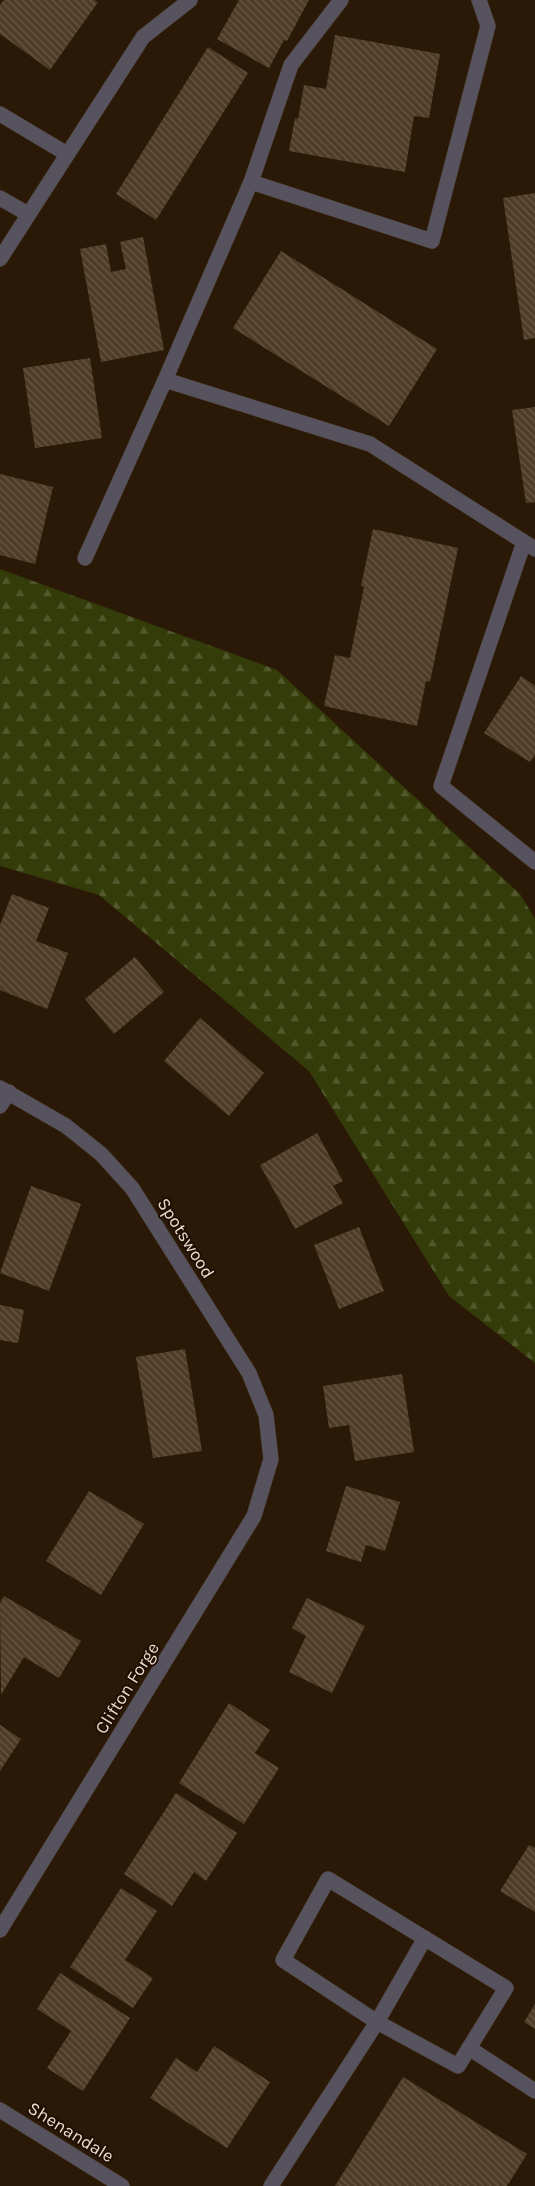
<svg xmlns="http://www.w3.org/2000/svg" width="535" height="2186" font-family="Karla,sans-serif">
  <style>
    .forest { fill: url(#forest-firs) }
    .building { fill: url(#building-back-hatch) }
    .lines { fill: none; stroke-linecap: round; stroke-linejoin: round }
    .minor-casing { stroke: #453422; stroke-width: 16 }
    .minor { stroke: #56525e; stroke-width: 15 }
    .labels { text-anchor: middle; stroke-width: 4; stroke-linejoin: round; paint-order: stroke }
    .street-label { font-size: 18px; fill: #e8dcd0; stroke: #200f00 }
  </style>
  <defs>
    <pattern id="forest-firs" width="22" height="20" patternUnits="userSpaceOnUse" patternTransform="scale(1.25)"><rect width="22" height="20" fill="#343d09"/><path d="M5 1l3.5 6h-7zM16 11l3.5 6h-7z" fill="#51582c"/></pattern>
    <pattern id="building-back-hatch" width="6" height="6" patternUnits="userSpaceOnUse" patternTransform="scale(1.25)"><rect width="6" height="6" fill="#4f3c28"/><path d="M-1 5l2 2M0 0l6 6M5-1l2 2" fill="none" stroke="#685846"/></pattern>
  </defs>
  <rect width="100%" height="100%" fill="#2a1906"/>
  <path class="forest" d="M0,569l277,101 243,224 15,25v444l-86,-67 -140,-225 -210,-176 -99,-29z"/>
  <g class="building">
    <path d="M4,0h90l4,2 -48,68 -50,-36v-29z"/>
    <path d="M239,0h70l-22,41 -3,-1 -15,28 -52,-29z"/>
    <path d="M335,35l105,19 -11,64 -15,-2 -9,56 -116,-21 6,-33 3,1 6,-34 22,4z"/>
    <path d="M208,47l40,26 -92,147 -40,-26z"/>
    <path d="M535,193v145l-11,2 -21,-142z"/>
    <path d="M143,237l21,113 -63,12 -21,-113 26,-5 5,28 15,-3 -6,-27z"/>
    <path d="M281,251l156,98 -48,77 -156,-98z"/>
    <path d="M90,358l12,80 -67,10 -12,-80z"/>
    <path d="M535,407v95l-9,1 -14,-93z"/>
    <path d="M0,474l53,13 -18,77 -35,-9z"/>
    <path d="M373,529l85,19 -28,134 -4,-1 -9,45 -93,-20 11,-51 15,3 14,-71 -3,-1z"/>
    <path d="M521,676l14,10v69l-5,7 -46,-29z"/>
    <path d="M12,894l37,14 -13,33 32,12 -21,56 -47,-19v-65z"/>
    <path d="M135,957l29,35 -50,42 -29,-35z"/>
    <path d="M200,1018l64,55 -35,43 -65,-55z"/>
    <path d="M317,1133l26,48 -10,5 10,17 -48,26 -35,-64z"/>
    <path d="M31,1186l50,18 -32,87 -49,-18z"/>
    <path d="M359,1227l25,64 -45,18 -25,-64z"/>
    <path d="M0,1305l24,5 -6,33 -18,-3z"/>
    <path d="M185,1349l17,102 -49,7 -17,-101z"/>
    <path d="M402,1374l12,78 -59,9 -6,-36 -20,3 -6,-42z"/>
    <path d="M346,1486l54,16 -15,49 -19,-6 -5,17 -35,-11z"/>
    <path d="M89,1491l55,33 -43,71 -55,-34z"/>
    <path d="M4,1596l77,45 -22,37 -35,-21 -23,38 -1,-92z"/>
    <path d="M307,1598l58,28 -33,67 -43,-21 17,-36 -14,-8z"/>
    <path d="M229,1703l41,27 -15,23 24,15 -35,56 -65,-41z"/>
    <path d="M0,1725l21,14 -21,32z"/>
    <path d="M176,1793l61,40 -31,48 -12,-9 -22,34 -48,-32z"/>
    <path d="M529,1845l6,3v64l-35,-21z"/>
    <path d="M121,1888l36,23 -32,49 28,18 -20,30 -63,-41z"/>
    <path d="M60,1973l70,45 -47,73 -36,-23 24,-37 -34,-22z"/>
    <path d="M535,2004v25l-11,-7z"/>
    <path d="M214,2046l56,36 -43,66 -77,-50 26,-40 21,14z"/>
    <path d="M403,2077l124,77 -20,32h-172z"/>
  </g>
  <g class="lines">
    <g class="minor-casing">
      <g id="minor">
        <path d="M0,114l67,40"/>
        <path d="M251,182l181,59 56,-215 -9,-26"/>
        <path d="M0,198l28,16"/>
        <path d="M0,259l143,-222 47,-37"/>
        <path d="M165,380l86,-198 40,-117 50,-65"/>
        <path d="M535,549l-11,-7 -83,244 94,76"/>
        <path d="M85,558l80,-178 205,64 154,98"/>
        <path d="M0,1088l66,38 35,28 31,34 117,185 17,42 5,44 -17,57 -254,414"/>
        <path d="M0,1106l9,-14"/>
        <path d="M328,1879l178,109 -48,78 -81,-44 -94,-62z"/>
        <path d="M469,2048l66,43"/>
        <path d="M0,2110l122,76"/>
        <path d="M271,2186l106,-164 48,-84"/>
      </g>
    </g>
    <use href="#minor" class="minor"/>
  </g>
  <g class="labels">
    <g class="street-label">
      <text transform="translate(186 1238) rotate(58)" y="6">Spotswood</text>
      <text transform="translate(127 1688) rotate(-58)" y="6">Clifton Forge</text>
      <text transform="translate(71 2132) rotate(32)" y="6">Shenandale</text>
    </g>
  </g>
</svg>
